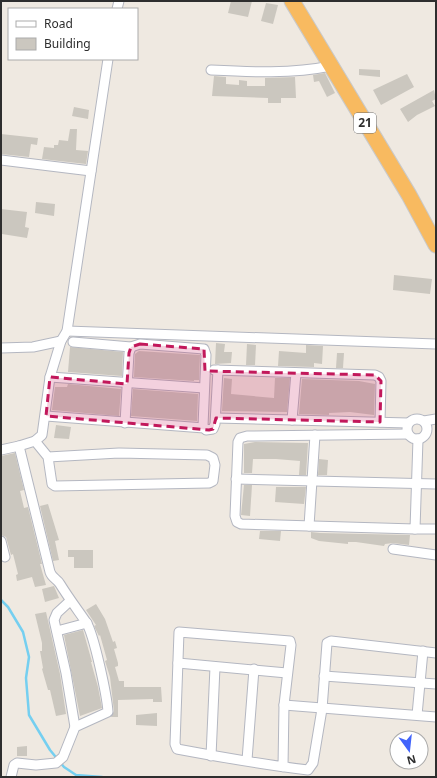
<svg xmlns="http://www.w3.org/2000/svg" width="437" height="778" font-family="'Noto Sans',sans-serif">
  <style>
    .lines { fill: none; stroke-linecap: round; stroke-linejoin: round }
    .stream { stroke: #75cff0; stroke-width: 2.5 }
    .building { fill: #cbc7bf }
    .minor-casing { stroke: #b4b7c1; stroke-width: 11 }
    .trunk-casing { stroke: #c9c9c9; stroke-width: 17 }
    .minor { stroke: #fff; stroke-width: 9 }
    .trunk { stroke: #f8ba60; stroke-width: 15 }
    .marked { fill: #c2185b; fill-opacity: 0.2; stroke: #c2185b; stroke-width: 3; stroke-dasharray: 8 5; stroke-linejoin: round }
    .labels { text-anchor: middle; stroke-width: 3.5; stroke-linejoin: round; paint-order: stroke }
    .shield { fill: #fff; stroke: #6d6d6d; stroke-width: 1 }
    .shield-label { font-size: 12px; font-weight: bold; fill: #2e2e2e }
  </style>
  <rect width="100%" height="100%" fill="#efe9e1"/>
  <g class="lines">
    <path class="stream" d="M1,600l7,7 15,25 6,25 -3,21 3,37 21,35 14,17 12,8 26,2"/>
  </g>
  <g class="building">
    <path d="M231,1h21l-4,16 -20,-4z"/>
    <path d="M266,3l12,2 -5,19 -12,-3z"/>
    <path d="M359,69l21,1v7l-21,-2z"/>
    <path d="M325,73l10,20 -8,4 -8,-16 -5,1 -1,-7z"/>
    <path d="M407,74l7,13 -33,18 -8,-15z"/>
    <path d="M214,76l12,1v7l13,1v-5l8,1v5h18v-8l30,-1 1,21h-15v5h-13v-5l-56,-2z"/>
    <path d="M434,90l2,9 -4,2 3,5 -18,9 -9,7 -8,-13z"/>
    <path d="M74,107l15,3 -1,9 -16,-3z"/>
    <path d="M70,129h7l-1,21 12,1 -2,13 -44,-5 2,-12 10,1v-3h4l1,-5 9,1z"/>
    <path d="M1,134l37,4 -1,7 -6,-1 -2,13 -28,-3z"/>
    <path d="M36,202l19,2 -1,12 -19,-3z"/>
    <path d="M1,209l26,3 -2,15 4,1 -2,10 -25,-4z"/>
    <path d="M394,275l38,4 -2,15 -37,-4z"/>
    <path d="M216,343l9,1 -1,8h8l-1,11 -16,1z"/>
    <path d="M247,344l9,1 -1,20h-9z"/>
    <path d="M306,345l17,1 -1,18 -8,-1v4l-36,-1 1,-15 27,2z"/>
    <path d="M70,347l53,5 -1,24 -54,-4z"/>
    <path d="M139,351l61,4 -1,25h-5v1l-60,-4 1,-23z"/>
    <path d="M337,353h7l-1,15h-7z"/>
    <path d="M224,378l8,1 -1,15 43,4 1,-20h15l-3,34 -65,-1z"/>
    <path d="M302,379l57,2 16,3 -1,31 -24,-3 -21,1v2l-30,-1z"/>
    <path d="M68,384l53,5 -2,27 -67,-6 3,-23h12z"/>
    <path d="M133,389l65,5 -1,27 -66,-5z"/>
    <path d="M56,425l15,2 -2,12 -15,-1z"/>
    <path d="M255,442l53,1 -2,32h-7l1,-14 -24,-2h-23l-1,14h-8v-29z"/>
    <path d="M15,453l9,37 -4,1 4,17 4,-1 14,57h-2l6,21 -11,2 -3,-10 -15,4 -1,-6 2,-1 -5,-20 -2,1 -5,-18 -5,-2v-79z"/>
    <path d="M319,459l9,1 -1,15h-9z"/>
    <path d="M244,485h8l-2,31 -9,-1z"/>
    <path d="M276,487h30l-2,17 -29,-2z"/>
    <path d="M48,504l11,36 -4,1 4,19 -6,1 -13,-55z"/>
    <path d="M260,531h21l-1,10 -21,-2z"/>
    <path d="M311,532l9,1 90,2 -1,10 -16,-2 -8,1 -1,2 -28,-4h-8v2l-29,-3 -8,-3z"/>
    <path d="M68,550h25v18h-19v-11h-6z"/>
    <path d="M54,586l5,12 -14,4 -3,-13z"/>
    <path d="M96,604l9,15 8,23 2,-1 2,7 -3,1 4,14v3l-3,1 4,14h5v6h37l1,15h-9v-3l-35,1v17h-7l3,-6 -4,-34 -5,-16 2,-1 -7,-25 -1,1 -5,-10 2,-1 -10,-15z"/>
    <path d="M46,612l14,62 6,40 -10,2 -6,-26h-2l-6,-21 1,-1 -3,-17h2v-8l-7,-29z"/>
    <path d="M83,630l9,32h-1l7,25 4,21 -22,8 -16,-81z"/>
    <path d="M157,713v13l-21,-1v-10z"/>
    <path d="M27,746v10h-10v-9z"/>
  </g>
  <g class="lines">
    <g class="minor-casing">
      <g id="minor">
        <path d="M117,9l2,-8"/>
        <path d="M211,70c39,2 81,4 120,-4"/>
        <path d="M1,160l90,11"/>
        <path d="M67,331l369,13"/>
        <path d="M73,342l58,5 9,-3 64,5 2,6 -3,71 3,4 7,-1 2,-5 3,-54"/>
        <path d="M1,348l32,-1 28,-6"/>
        <path d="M214,370l161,5 4,2 2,4 -1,41"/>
        <path d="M50,377l154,11"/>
        <path d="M46,416l158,12"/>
        <path d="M216,418l192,5"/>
        <circle cx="417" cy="429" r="10"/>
        <path d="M292,420l4,-47"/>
        <path d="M424,421l12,-2"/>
        <path d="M125,423l4,-70 2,-6"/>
        <path d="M408,434l-161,2 -7,2 -2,4 -3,74 2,6 4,2 174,5 3,-90"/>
        <path d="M35,441l13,16 4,27 3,2 154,-3 4,-2 2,-16 -2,-7 -6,-3 -88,-2 -71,4"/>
        <path d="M1,450l18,-4"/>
        <path d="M236,479l200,5"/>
        <path d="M309,526l6,-91"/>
        <path d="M415,529h21"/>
        <path d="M1,541l4,16"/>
        <path d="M393,549l43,6"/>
        <path d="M70,601l-13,12 -3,7 12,53 9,54"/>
        <path d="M57,631l30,-8"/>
        <path d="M178,663l109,10"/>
        <path d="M324,676l112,8"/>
        <path d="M284,705l152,12"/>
        <path d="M417,715l6,-64"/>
        <path d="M211,756l4,-89"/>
        <path d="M247,760l7,-91"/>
        <path d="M283,767l1,-62 7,-60 -1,-4 -111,-9 -4,112 2,5c43,8 87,16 131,21l5,-7 9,-54 5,-66 4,-2 105,12"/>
        <path d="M11,777l3,-12 3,-2 19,2 20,-2 7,-6 12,-30 33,-15c-1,-16 -14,-78 -22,-90 -9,-13 -18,-25 -26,-38 -3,-5 -8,-6 -10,-12l-31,-126 16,-5 7,-6 8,-58 11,-36 6,-10 41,-272"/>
      </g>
    </g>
    <g class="trunk-casing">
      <path id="trunk" d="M292,1l117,194 27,50"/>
    </g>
    <use href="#minor" class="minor"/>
    <use href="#trunk" class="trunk"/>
  </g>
  <path class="marked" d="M140,344l64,5 1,22 170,4 6,6 -1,41 -164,-4 -3,11 -4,1 -163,-14 4,-39 77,7 2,-31 2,-6z"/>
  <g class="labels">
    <rect class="shield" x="354" y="113" width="22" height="20" rx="3"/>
    <g class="shield-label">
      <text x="365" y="127">21</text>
    </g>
  </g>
  <rect width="437" height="778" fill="none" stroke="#2e2e2e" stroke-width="4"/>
  <rect x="8" y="8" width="130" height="52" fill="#ffffff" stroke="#ababab"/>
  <rect x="16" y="21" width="20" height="6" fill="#ffffff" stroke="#ababab"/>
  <text x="44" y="28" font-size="12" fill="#2e2e2e">Road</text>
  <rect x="16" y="38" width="20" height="12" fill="#cbc7bf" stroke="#ababab"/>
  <text x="44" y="48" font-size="12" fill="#2e2e2e">Building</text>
  <g transform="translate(409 750) rotate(165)"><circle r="19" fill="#ffffff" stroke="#ababab"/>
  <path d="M0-3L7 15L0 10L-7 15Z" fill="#4264fb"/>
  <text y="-6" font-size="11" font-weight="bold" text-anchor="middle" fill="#2e2e2e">N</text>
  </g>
</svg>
